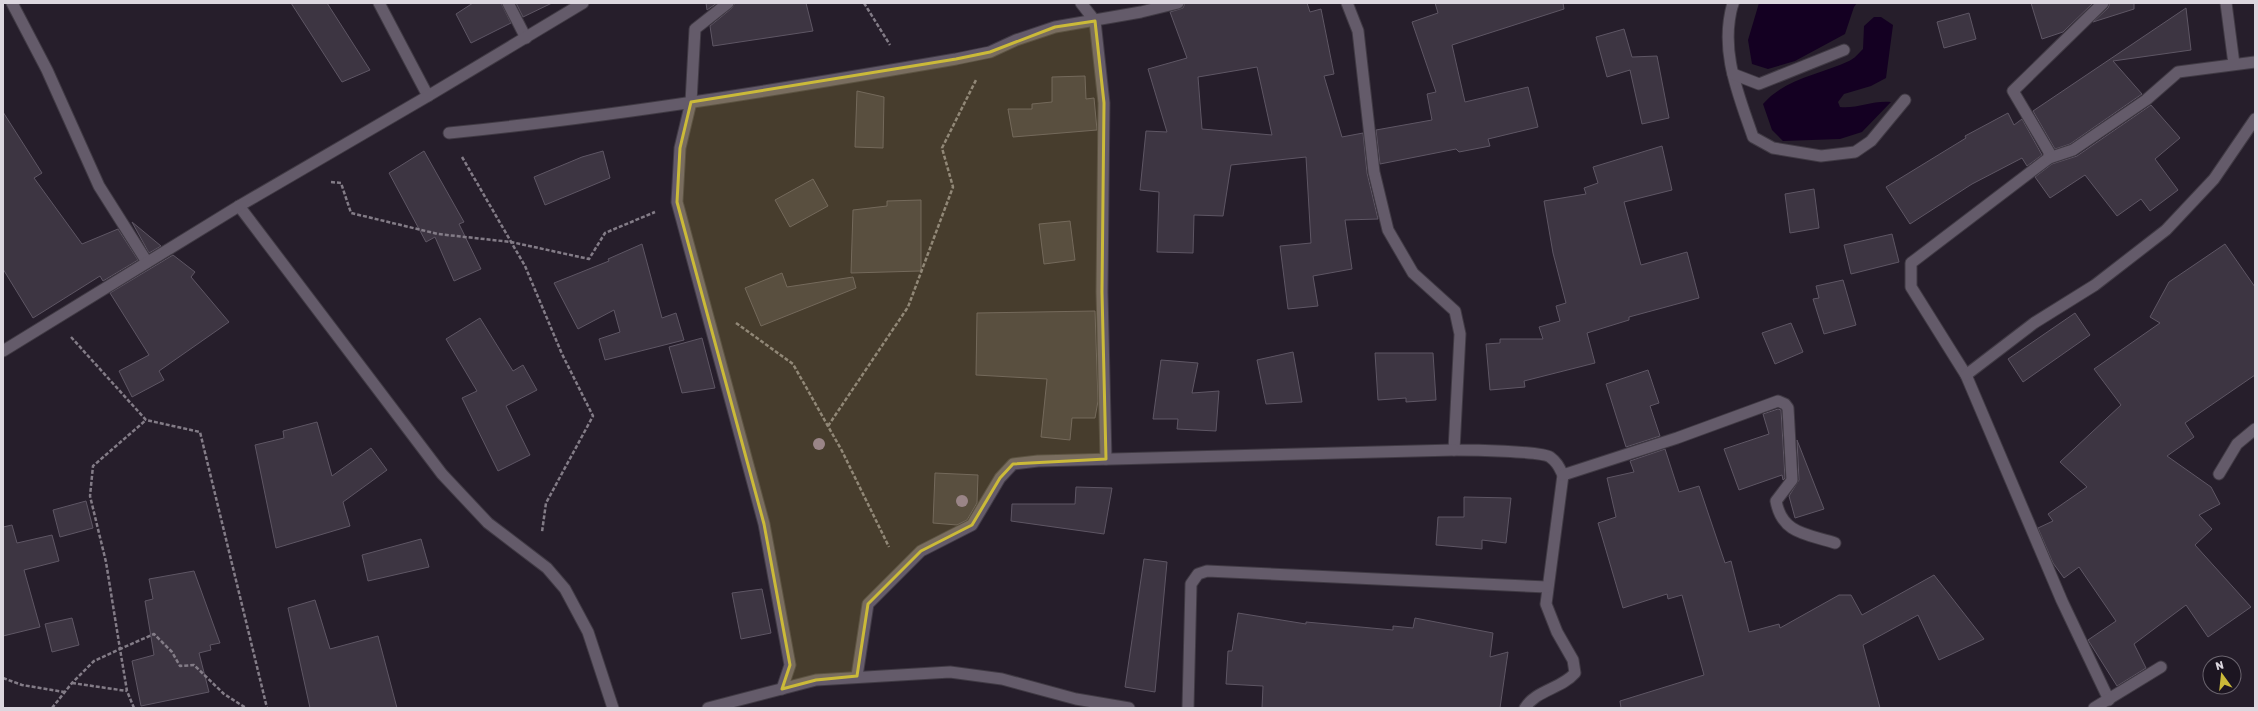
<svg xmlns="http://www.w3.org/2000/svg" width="2258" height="711" font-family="Rubik,sans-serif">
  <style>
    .water { fill: #140022 }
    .building { fill: #3d3542; stroke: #5e5664; fill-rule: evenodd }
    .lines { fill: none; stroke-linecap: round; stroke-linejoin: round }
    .service-casing { stroke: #403a44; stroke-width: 13 }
    .minor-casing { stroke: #403a44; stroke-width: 13 }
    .path { stroke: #837c87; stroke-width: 2.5; stroke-dasharray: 4 2; stroke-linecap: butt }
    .service { stroke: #645b6a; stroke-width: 11 }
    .minor { stroke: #645b6a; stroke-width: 11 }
    .tree { fill: #8e789c }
    .marked { fill: #cbba39; fill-opacity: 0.2; stroke: #cbba39; stroke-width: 3; stroke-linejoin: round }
  </style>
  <rect width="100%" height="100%" fill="#261e2b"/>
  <g class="water">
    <path d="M1759,3h98l-3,4 -9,27 -50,27 -27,8 -16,-5 -4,-24z"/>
    <path d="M1874,17h7l12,8 -7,53 -15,8 -27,8 -6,8 2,5c17,2 33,-7 51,-5l-29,30 -22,7 -57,2 -11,-11 -9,-26c21,-25 58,-30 86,-43 5,-2 10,-8 14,-12l1,-23z"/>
  </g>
  <g class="building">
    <path d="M291,3h36l43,67 -28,12z"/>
    <path d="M473,3h28l10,20 -40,20 -15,-29z"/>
    <path d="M516,3h36l-29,14z"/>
    <path d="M706,3h11l-10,7z"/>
    <path d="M735,3h71l7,28 -100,15 -3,-20 22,-18z"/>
    <path d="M1185,3h122l3,9 11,-3 13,65 -10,2 18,61 21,-4 4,40 11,46 -33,1 7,49 -39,7 5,30 -30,3 -8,-63 31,-3 -5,-86 -75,8 -8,51 -29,-1 -1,38 -36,-1 2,-60 -19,-2 6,-59 21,1 -19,-63 39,-11 -17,-46 13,-4zM1257,67l15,68 -70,-6 -4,-52z"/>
    <path d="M1435,3h128l1,6 -112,36 13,57 63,-15 10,40 -50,12 2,7 -31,6 -3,-3 -76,15 -4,-34 56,-10 -5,-26 9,-2 -24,-70 26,-9z"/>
    <path d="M2031,3h62l-30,29 -21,7z"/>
    <path d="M2110,3h24v6l-41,13 15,-14z"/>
    <path d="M2186,8l5,42 -78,11 29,33 -72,50 -15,5 -22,-38z"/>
    <path d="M1969,13l7,26 -32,9 -7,-26z"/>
    <path d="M1624,29l8,28 25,-1 12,62 -27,6 -12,-54 -23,7 -11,-40z"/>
    <path d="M1085,76l1,23 8,-1 3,32 -84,7 -5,-28h24v-5l20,-2v-25z"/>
    <path d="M857,91l27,6 -1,51 -28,-1z"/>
    <path d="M2151,105l29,33 -25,21 23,31 -28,21 -9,-12 -24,17 -32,-41 -35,23 -15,-21 17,-13 25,-8z"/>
    <path d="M3,112l39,61 -8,5 48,66 36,-15 20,31 -35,21 -3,-5 -67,42 -30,-49z"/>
    <path d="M2008,113l6,12 8,-6 20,36 -15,11 -5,-8 -50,26 -62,40 -24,-37 80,-49 -1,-2z"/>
    <path d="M1662,146l10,44 -48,12 17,63 46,-13 12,46 -70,19v3l-42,13 8,30 -71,18 1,6 -35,3 -4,-46 14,-1v-4h43l-4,-12 21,-6 -4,-15 10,-3 -13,-50 -9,-52 42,-7 -2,-6 14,-5 -5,-16z"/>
    <path d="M424,151l40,71 -5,2 22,45 -27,12 -19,-44 -9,5 -37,-69z"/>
    <path d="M603,151l7,27 -65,27 -11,-28 48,-20z"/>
    <path d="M813,179l15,27 -38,21 -15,-27z"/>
    <path d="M1814,189l5,39 -29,5 -5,-39z"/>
    <path d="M921,200v71l-70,2 2,-63 34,-4v-5z"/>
    <path d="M1070,221l5,39 -31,4 -5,-40z"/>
    <path d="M132,222l29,24 -12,7z"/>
    <path d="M1892,234l7,28 -48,12 -7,-29z"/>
    <path d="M642,244l20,74 14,-5 8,27 -79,20 -6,-21 21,-7 -6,-22 -36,19 -24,-46 55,-22 -1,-2z"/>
    <path d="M2225,244l30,43v88l-70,48 9,14 -27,19 44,31 9,17 -21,11 13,14 -17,16 56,62 -43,30 -22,-32 -52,39 12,24 -29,18 -29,-46 28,-19 -37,-54 -15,11 -11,-15 -15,-35 15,-7 -5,-7 39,-27 -27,-25 61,-57 -27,-36 66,-46 -10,-6 19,-35z"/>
    <path d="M173,255l22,17 -4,5 38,45 -70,49 5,9 -32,17 -13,-26 30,-16 -39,-62z"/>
    <path d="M782,273l5,14 66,-10 3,11 -95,38 -16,-38z"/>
    <path d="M1843,280l13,45 -32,9 -11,-35 6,-1 -3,-12z"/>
    <path d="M1095,311l3,90 -3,17h-23l-2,22 -29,-3 6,-58 -71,-4 1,-62z"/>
    <path d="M2075,313l15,22 -67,47 -15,-23z"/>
    <path d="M480,318l33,53 10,-6 14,25 -31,16 24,49 -32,16 -36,-73 15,-7 -31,-52z"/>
    <path d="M1791,323l12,29 -28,12 -13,-31z"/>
    <path d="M702,338l13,50 -33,5 -13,-46z"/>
    <path d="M1293,352l9,50 -36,2 -9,-44z"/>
    <path d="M1375,353h58l3,47 -30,2v-4l-28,2z"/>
    <path d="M1161,360l37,3 -6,30 27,-2 -3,40 -39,-2 1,-10h-25z"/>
    <path d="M1648,370l11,33 -9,3 10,30 -34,11 -20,-63z"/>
    <path d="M1778,409l3,1 4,68 -2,2 -1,-5 -43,15 -15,-41 45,-15 -6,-20z"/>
    <path d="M317,422l15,54 39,-28 16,22 -44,32 7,24 -74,22 -21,-103 29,-7 -1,-7z"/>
    <path d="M1797,440l27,69 -29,9 -6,-22 10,-16z"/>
    <path d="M1665,449l14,43 20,-6 26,77 6,-2 18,71 30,-8 1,4 59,-33h12l11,20 72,-40 50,64 -45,21 -21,-45 -55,30 17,63h-259l-1,-7 84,-26 -22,-80 -14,4 -1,-5 -44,14 -25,-85 18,-6 -9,-39 27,-6 -4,-11z"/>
    <path d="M935,473l43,2 -1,28 -10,17 -10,5 -24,-2z"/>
    <path d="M1076,487l36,1 -8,46 -93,-13 1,-17h63z"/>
    <path d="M1464,497l47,1 -5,45 -24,-3v9l-46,-4 2,-28h26z"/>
    <path d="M86,501l7,27 -33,9 -7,-27z"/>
    <path d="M12,525l5,18 35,-8 7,26 -35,9 16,57 -37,9v-109z"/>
    <path d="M421,539l8,28 -61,14 -6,-26z"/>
    <path d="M1144,559l23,3 -12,130 -30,-5z"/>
    <path d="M194,571l26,72 -10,2 1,5 -12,3 10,39 -68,14 -9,-45 22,-6 -9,-54 8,-2 -4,-20z"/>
    <path d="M762,589l9,44 -30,6 -9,-46z"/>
    <path d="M315,600l15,49 48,-13 19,72h-87l-22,-100z"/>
    <path d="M1238,613l68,11v-2l87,8v-4l20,2 2,-10 78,15 -3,24 18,-5 -8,56h-238l1,-22 -37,-2 2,-33h4z"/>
    <path d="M72,618l7,27 -27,7 -7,-28z"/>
  </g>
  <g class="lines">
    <g class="service-casing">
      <g id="service">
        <path d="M1733,3c-14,47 5,90 20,134l20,11 48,8 34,-4 16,-11 34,-41"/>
        <path d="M1733,74l26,10 85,-34"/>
      </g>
    </g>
    <g class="minor-casing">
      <g id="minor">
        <path d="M12,3l35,67 52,116 48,76"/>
        <path d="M379,3l49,93"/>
        <path d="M508,3l18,35"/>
        <path d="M728,3l-33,26 -4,73 -11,46 -3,54 87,322 26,141 -8,24"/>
        <path d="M1081,3l14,18 9,82 -2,189 4,167"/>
        <path d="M1347,3l11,28 16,141 14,58 25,43 42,38 5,23 -6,116c15,0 87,1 96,7 7,5 9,10 13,18l-17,129 11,28 16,28 2,13c-14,16 -39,17 -50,35"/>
        <path d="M1733,3v1"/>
        <path d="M2103,3l-90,88 36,61v6l-138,105v24l55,88 96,226 47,99"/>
        <path d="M2226,3l8,61"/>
        <path d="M449,133c170,-17 339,-45 507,-74l34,-7 26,-12 39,-13 86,-15 37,-9"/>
        <path d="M2049,158l24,-8 73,-50 32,-28 77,-10"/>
        <path d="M239,206l203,268 46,49 59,45 18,21 23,43 25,76"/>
        <path d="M3,351l236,-145 189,-110 155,-93"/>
        <path d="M1966,375l68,-52 61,-38 71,-55 48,-51 41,-60"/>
        <path d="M2219,474l18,-30 18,-15"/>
        <path d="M1563,475l114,-37 101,-37 7,3 3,4 4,72 -16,21c6,33 31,33 59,42"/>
        <path d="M857,676l11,-72 53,-53 51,-26 28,-47 13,-14 25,-3 416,-11"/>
        <path d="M708,708l108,-28 134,-8 52,7 74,20 53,9"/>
        <path d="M1188,708l3,-124 7,-10 9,-3 340,16"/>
        <path d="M2094,708l67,-41"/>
      </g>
    </g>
    <g class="path">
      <path d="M864,3l26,42"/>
      <path d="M462,157l63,109 37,88 31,62 -47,87 -4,29"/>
      <path d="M331,182l10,1 10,30 87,21 73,8 78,17 16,-26 50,-21"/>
      <path d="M736,323l57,41 49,87 47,96"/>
      <path d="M71,337l75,83 54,12 67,276"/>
      <path d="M828,426l80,-119 45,-120 -11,-39 34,-68"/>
      <path d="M3,678l19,7 42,7"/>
      <path d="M72,683l55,8"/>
      <path d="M52,708l20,-25 22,-22 26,-12 -14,-87 -16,-66 3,-30 53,-46"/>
      <path d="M134,708l-7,-17 -7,-42 34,-15 18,18 8,14 14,-1 30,29 22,14"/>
    </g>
    <use href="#service" class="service"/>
    <use href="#minor" class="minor"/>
  </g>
  <g class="tree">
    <circle cx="819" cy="444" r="6"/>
    <circle cx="962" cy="501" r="6"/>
  </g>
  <path class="marked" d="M1095,21l9,82 -2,189 4,167 -93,5 -13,14 -28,47 -51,26 -53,53 -11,72 -41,4 -34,9 8,-24 -26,-141 -87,-322 3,-54 11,-46 265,-43 34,-7 65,-25z"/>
  <rect width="2258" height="711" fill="none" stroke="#dcd7df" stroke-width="8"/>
  <g transform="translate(2222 675) rotate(345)"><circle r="19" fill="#1c1521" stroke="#69636d"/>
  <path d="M0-3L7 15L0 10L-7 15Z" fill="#cbba39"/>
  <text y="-6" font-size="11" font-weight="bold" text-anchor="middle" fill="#dcd7df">N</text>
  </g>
</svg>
